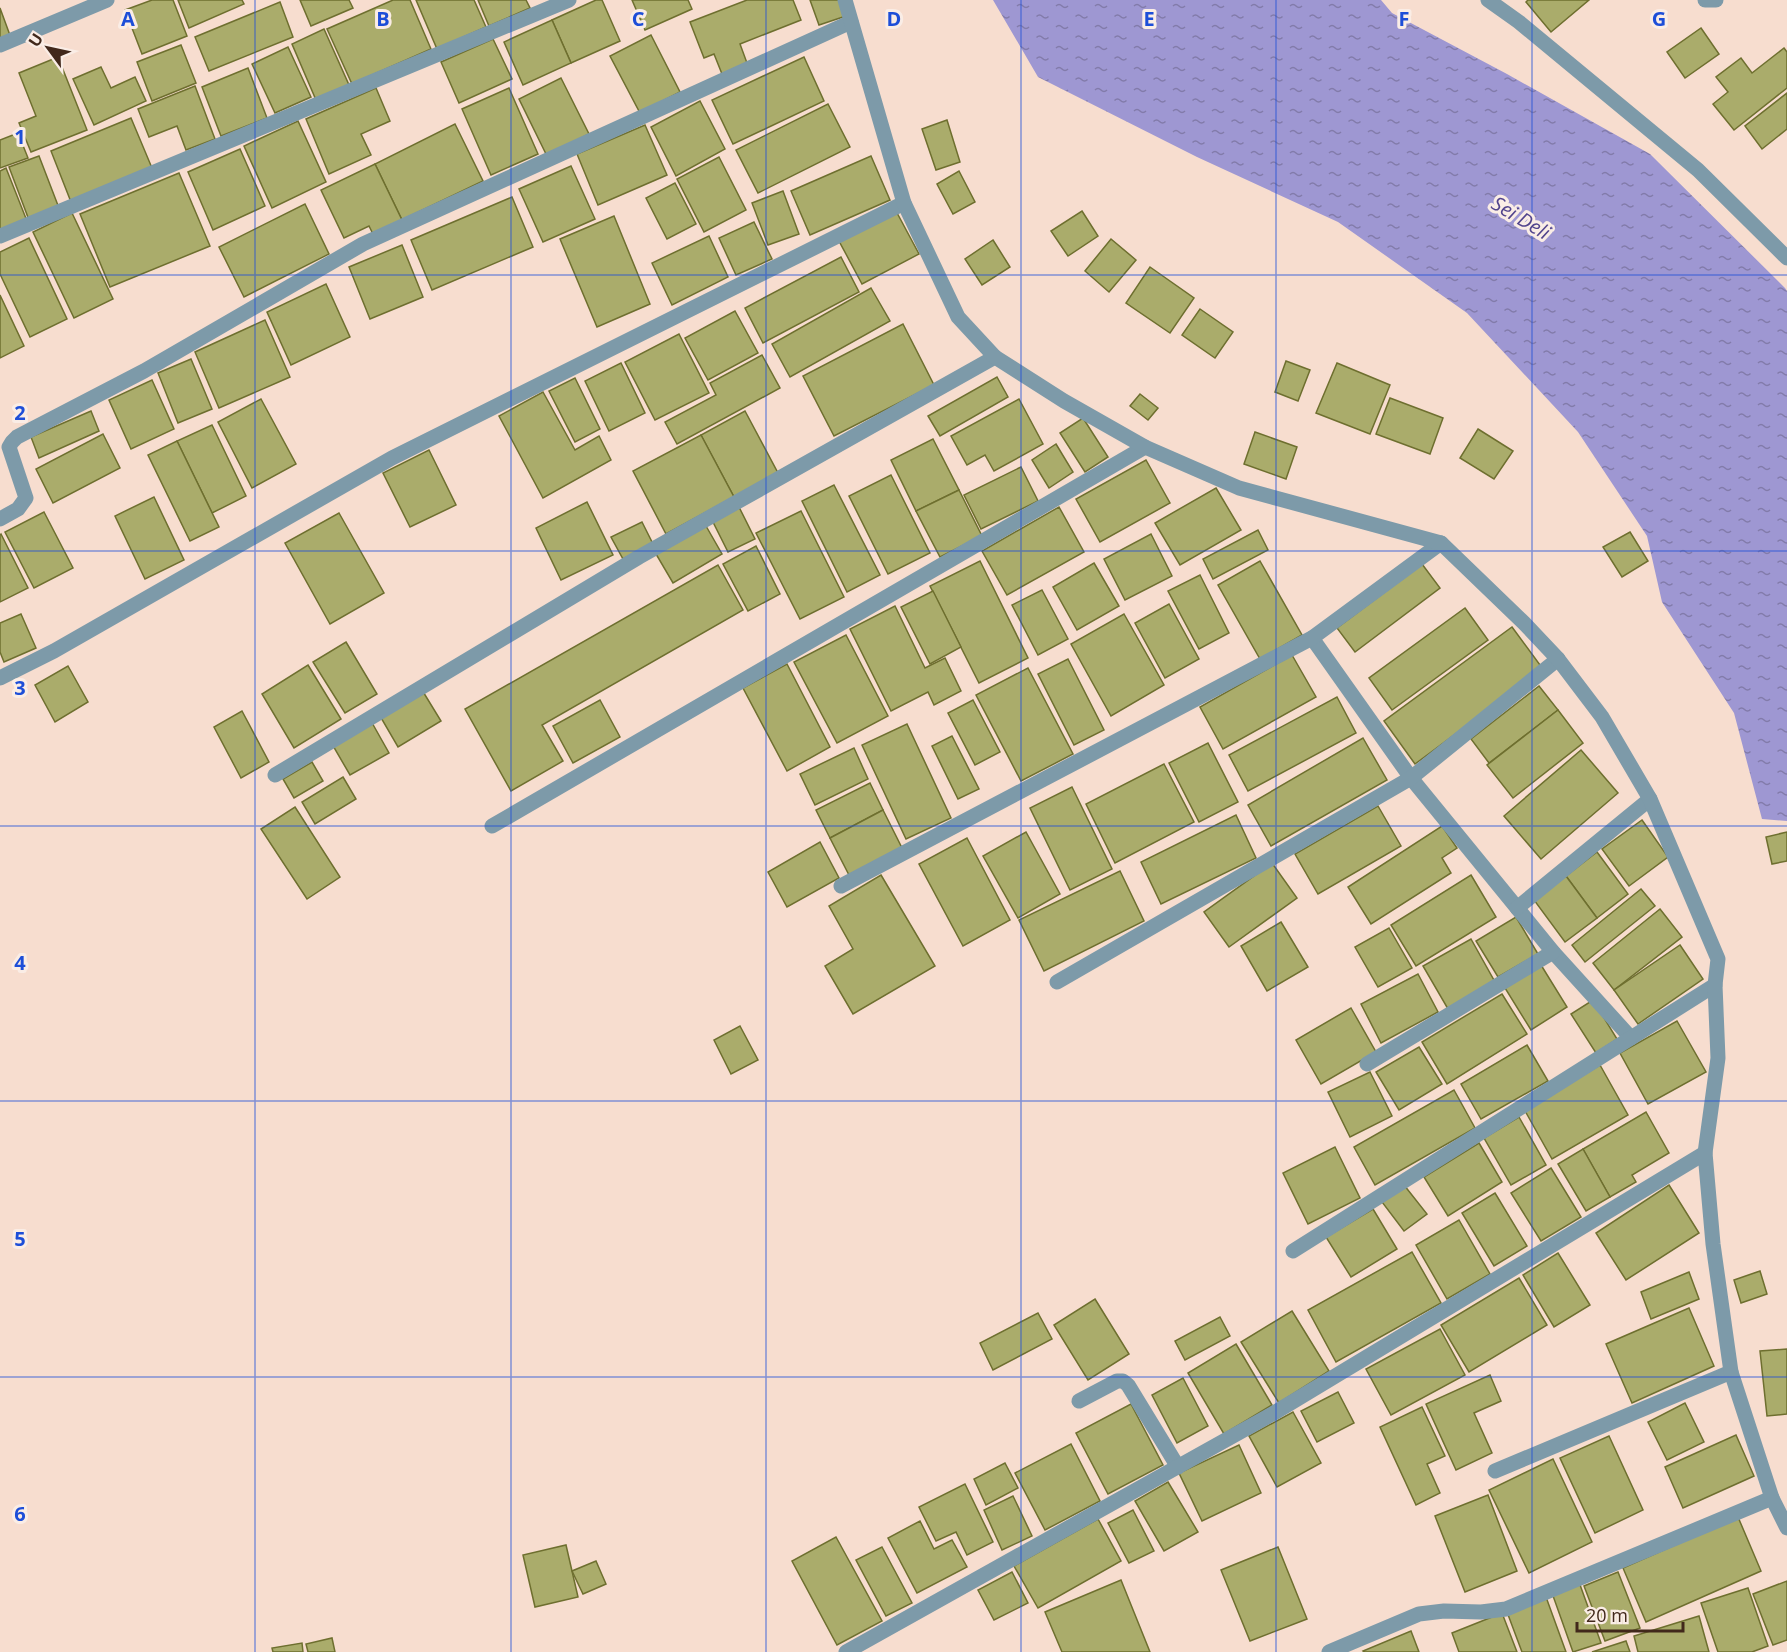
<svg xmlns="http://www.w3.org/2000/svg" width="1787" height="1652" font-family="'Open Sans',sans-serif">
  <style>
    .water { fill: url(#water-ripples) }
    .building { fill: #aaac6b; stroke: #6e6f2f; stroke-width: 1.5 }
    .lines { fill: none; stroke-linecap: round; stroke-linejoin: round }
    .minor { stroke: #7d9aa9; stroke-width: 15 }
    .tertiary { stroke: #7d9aa9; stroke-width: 15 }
    .grid { fill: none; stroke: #1d4ed8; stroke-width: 1.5; stroke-opacity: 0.55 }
    .labels { text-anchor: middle; stroke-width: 6; stroke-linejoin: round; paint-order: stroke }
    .water-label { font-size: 20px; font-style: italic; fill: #52448d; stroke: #faede6 }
    .grid-label { font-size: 20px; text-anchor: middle; font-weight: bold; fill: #1d4ed8; stroke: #faede6; stroke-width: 6; stroke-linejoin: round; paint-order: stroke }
  </style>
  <defs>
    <pattern id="water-ripples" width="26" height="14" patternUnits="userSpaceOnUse" patternTransform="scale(1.5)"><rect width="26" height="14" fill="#9e97d2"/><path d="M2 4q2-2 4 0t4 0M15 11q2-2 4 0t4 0" fill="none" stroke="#827baa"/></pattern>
  </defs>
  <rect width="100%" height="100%" fill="#f7ddcf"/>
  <path class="water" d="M993,0h388l11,13 115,61 143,80 135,134 2,3v530l-25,-2 -28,-106 -72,-111 -15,-66 -69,-104 -111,-119 -129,-91 -141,-65 -159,-80z"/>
  <g class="building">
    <path d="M152,0h21l14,36 -45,18 -17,-44z"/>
    <path d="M178,0h64l2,4 -55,24z"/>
    <path d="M300,0h49l4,8 -42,18z"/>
    <path d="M393,0h17l21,49 -79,35 -25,-55z"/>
    <path d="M416,0h58l12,27 -49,22z"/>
    <path d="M478,0h48l4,8 -41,18z"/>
    <path d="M596,0h6l18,41 -49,22 -19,-43z"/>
    <path d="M632,0h56l4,9 -47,21z"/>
    <path d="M747,0h46l8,20 -61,24 7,19 -25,11 -8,-20 -10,4 -14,-36z"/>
    <path d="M810,0h30l6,16 -27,9z"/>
    <path d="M1528,0h61l-38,32 -25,-30z"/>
    <path d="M280,2l13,35 -84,34 -14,-34z"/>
    <path d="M0,8l11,30 -11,4z"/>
    <path d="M552,20l19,43 -48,22 -19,-43z"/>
    <path d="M1701,28l18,26 -34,24 -18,-26z"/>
    <path d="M324,29l25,56 -33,15 -24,-56z"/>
    <path d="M651,35l29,57 -40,21 -30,-57z"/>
    <path d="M493,39l19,40 -53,24 -18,-41z"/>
    <path d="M181,45l15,38 -44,18 -15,-39z"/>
    <path d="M288,47l23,50 -36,16 -23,-49z"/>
    <path d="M1784,48l3,4v36l-53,42 -21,-26 15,-12 -12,-15 25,-19 11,15z"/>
    <path d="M58,57l29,73 -56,22 -12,-29 17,-7 -17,-43z"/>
    <path d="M804,57l20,44 -91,43 -21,-44z"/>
    <path d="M101,67l10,21 24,-11 11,24 -52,24 -21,-46z"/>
    <path d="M248,68l19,50 -46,18 -19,-49z"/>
    <path d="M561,78l28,56 -42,22 -28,-57z"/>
    <path d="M195,86l20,53 -29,11 -9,-24 -28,11 -11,-28z"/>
    <path d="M376,88l14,33 -29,13 10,21 -42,19 -23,-55z"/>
    <path d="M509,88l29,66 -47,21 -29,-66z"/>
    <path d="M1787,93v36l-25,20 -17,-23z"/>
    <path d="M700,101l25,48 -49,27 -25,-49z"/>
    <path d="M828,104l22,43 -92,46 -22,-43z"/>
    <path d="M131,118l21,50 -81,34 -20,-51z"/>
    <path d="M947,120l13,42 -24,8 -14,-41z"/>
    <path d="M298,121l28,61 -54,26 -28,-62z"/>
    <path d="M455,124l28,57 -81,39 -27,-56z"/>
    <path d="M645,125l22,50 -69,30 -21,-51z"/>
    <path d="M18,133l10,25 -28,10v-28z"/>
    <path d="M240,149l25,57 -52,24 -25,-58z"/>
    <path d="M39,156l20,52 -30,12 -20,-53z"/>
    <path d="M871,156l19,44 -80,35 -19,-44z"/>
    <path d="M719,157l27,53 -42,22 -27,-53z"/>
    <path d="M375,164l27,56 -29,14 -4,-8 -25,12 -23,-48z"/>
    <path d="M571,166l24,53 -52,23 -24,-53z"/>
    <path d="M6,168l21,53 -27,11v-61z"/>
    <path d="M959,171l16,31 -22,12 -16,-30z"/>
    <path d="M179,173l31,73 -100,41 -30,-73z"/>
    <path d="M675,183l21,41 -29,15 -21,-41z"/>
    <path d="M783,191l16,43 -31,11 -16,-42z"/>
    <path d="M512,197l21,50 -101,43 -21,-50z"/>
    <path d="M305,204l24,50 -85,43 -25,-50z"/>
    <path d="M896,211l23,43 -57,30 -23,-43z"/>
    <path d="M1082,211l16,25 -30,20 -17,-25z"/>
    <path d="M72,213l41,86 -39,19 -41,-86z"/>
    <path d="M614,216l36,88 -53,23 -37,-88z"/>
    <path d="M754,222l18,37 -36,16 -17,-37z"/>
    <path d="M709,236l19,41 -56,28 -20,-42z"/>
    <path d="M29,238l38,81 -37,18 -30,-63v-22z"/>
    <path d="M1111,239l25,21 -27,32 -24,-21z"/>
    <path d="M993,240l17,27 -28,18 -17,-26z"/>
    <path d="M402,245l21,52 -53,22 -21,-52z"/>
    <path d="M841,257l18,35 -96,51 -18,-35z"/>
    <path d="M1150,267l44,31 -24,35 -44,-30z"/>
    <path d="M326,284l24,53 -59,28 -24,-53z"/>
    <path d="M871,288l19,33 -100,56 -18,-33z"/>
    <path d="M0,295l24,51 -24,12z"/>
    <path d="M1200,309l33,23 -18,26 -33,-23z"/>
    <path d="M735,311l23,42 -50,27 -23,-42z"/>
    <path d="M265,320l25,57 -71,31 -24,-56z"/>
    <path d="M903,324l31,61 -100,51 -31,-60z"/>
    <path d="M679,334l30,59 -54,27 -30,-58z"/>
    <path d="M762,355l18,33 -103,56 -12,-22 51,-27 -6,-12z"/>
    <path d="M191,359l21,50 -34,14 -20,-50z"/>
    <path d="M1286,361l24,9 -12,31 -23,-9z"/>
    <path d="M621,363l24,50 -36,18 -24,-50z"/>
    <path d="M1337,363l53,22 -20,49 -54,-21z"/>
    <path d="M997,377l11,20 -68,39 -12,-20z"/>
    <path d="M575,378l25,51 -25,13 -26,-51z"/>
    <path d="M152,380l22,49 -43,20 -22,-49z"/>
    <path d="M543,392l32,58 24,-14 12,24 -68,38 -44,-82z"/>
    <path d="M1140,394l18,14 -10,12 -18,-14z"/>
    <path d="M1390,398l53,20 -13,36 -54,-20z"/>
    <path d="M261,399l35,65 -44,24 -34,-66z"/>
    <path d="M1019,399l24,45 -49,27 -9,-16 -18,10 -16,-29z"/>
    <path d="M91,411l8,20 -60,27 -8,-21z"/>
    <path d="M745,411l33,62 -44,24 -33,-62z"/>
    <path d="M1083,418l25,39 -23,15 -25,-39z"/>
    <path d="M212,425l34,71 -34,17 -35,-72z"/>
    <path d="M1478,429l35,22 -19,28 -34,-21z"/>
    <path d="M1255,432l42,15 -11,32 -42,-15z"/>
    <path d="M103,434l17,34 -67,35 -17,-34z"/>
    <path d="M701,435l33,62 -68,37 -33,-63z"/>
    <path d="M933,439l26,51 -43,21 -25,-51z"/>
    <path d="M177,441l42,86 -29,14 -42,-86z"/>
    <path d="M1056,444l17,28 -24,16 -17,-28z"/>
    <path d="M429,450l27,55 -46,22 -27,-54z"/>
    <path d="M1146,460l24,43 -70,39 -24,-43z"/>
    <path d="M1021,467l17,34 -57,28 -17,-34z"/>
    <path d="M891,475l39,78 -42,21 -39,-78z"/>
    <path d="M834,485l46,90 -33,17 -45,-91z"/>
    <path d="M1216,488l25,42 -61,35 -25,-42z"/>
    <path d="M959,490l23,46 -42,21 -24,-46z"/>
    <path d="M154,497l30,63 -39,19 -30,-63z"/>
    <path d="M587,502l26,53 -52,25 -25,-52z"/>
    <path d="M739,507l16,32 -27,13 -16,-32z"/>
    <path d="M1059,507l25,45 -77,43 -25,-44z"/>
    <path d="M801,511l43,86 -44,22 -44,-86z"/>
    <path d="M44,512l29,56 -39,20 -29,-56z"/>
    <path d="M339,513l45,80 -54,31 -45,-81z"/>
    <path d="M642,522l11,22 -30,15 -12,-22z"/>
    <path d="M706,526l16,28 -49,29 -17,-29z"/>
    <path d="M1258,530l10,20 -55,29 -10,-20z"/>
    <path d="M1630,532l18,29 -26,16 -19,-30z"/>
    <path d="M1,534l27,54 -28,14v-67z"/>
    <path d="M1151,534l21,42 -47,24 -21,-41z"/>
    <path d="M756,546l24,48 -32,17 -25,-47z"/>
    <path d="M980,561l48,97 -49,25 -49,-97z"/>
    <path d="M1260,561l42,74 -42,24 -42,-74z"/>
    <path d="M1094,563l25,43 -42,24 -24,-43z"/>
    <path d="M1422,564l18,24 -85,64 -18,-24z"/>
    <path d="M718,565l25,45 -201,115 21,36 -52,30 -46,-82z"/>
    <path d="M1200,575l29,58 -30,16 -31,-58z"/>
    <path d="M1042,590l26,49 -30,16 -26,-50z"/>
    <path d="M933,591l28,56 -31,17 -29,-57z"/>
    <path d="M1169,604l30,55 -34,19 -30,-55z"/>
    <path d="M895,606l30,62 20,-10 16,33 -27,14 -6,-13 -37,19 -41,-82z"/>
    <path d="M1465,608l23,32 -96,70 -23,-32z"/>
    <path d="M21,614l15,34 -32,14 -4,-10v-29z"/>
    <path d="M1124,614l40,71 -53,31 -40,-72z"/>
    <path d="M1512,627l31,42 -128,95 -31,-43z"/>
    <path d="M846,635l42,81 -51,27 -43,-81z"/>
    <path d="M346,642l31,52 -32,19 -32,-51z"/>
    <path d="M1292,655l24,42 -93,52 -23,-42z"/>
    <path d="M1068,659l36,71 -30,15 -36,-71z"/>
    <path d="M787,664l43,83 -43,24 -44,-83z"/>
    <path d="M308,665l33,54 -47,29 -32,-54z"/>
    <path d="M68,666l20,36 -33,20 -20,-37z"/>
    <path d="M1028,668l45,86 -52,27 -45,-86z"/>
    <path d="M1539,686l19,24 -69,53 -18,-24z"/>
    <path d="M422,690l19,31 -43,26 -18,-31z"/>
    <path d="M1337,697l19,36 -108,58 -19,-36z"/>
    <path d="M600,700l20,37 -47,26 -20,-37z"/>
    <path d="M973,700l27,52 -25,13 -27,-52z"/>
    <path d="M1558,710l25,33 -70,55 -26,-33z"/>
    <path d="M242,711l27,51 -28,16 -27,-51z"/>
    <path d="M371,721l18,32 -39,22 -18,-31z"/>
    <path d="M907,724l44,94 -45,21 -44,-94z"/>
    <path d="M952,736l27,53 -21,10 -26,-53z"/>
    <path d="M1363,738l24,42 -116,66 -23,-41z"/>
    <path d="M1208,743l30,59 -39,20 -30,-59z"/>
    <path d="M854,748l14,31 -53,26 -15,-31z"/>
    <path d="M1581,750l37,43 -77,66 -37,-43z"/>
    <path d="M312,762l11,19 -29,17 -11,-19z"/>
    <path d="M1164,764l30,58 -79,41 -29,-59z"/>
    <path d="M343,777l13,22 -41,25 -13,-22z"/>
    <path d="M870,783l13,27 -53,28 -14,-28z"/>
    <path d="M1072,787l40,82 -42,21 -40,-82z"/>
    <path d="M1378,806l23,40 -83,48 -23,-40z"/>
    <path d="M295,807l45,70 -33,22 -46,-70z"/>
    <path d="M883,810l19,38 -53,27 -19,-37z"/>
    <path d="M1236,815l20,43 -95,46 -20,-42z"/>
    <path d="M1642,820l26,37 -39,29 -27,-37z"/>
    <path d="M1442,826l15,22 -15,10 9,15 -80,51 -23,-37z"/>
    <path d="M1026,832l34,62 -42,24 -35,-62z"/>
    <path d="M1787,832v29l-15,3 -6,-27z"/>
    <path d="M967,838l43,82 -47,26 -44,-82z"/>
    <path d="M820,842l19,36 -52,29 -19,-35z"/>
    <path d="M1597,852l31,42 -31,24 -31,-42z"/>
    <path d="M1272,863l25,35 -68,49 -25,-35z"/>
    <path d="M1120,871l24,50 -100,50 -25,-51z"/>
    <path d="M881,875l54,91 -82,48 -28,-48 28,-17 -24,-43z"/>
    <path d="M1471,875l25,42 -80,49 -25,-41z"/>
    <path d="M1566,876l31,42 -32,24 -31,-42z"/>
    <path d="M1641,889l14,17 -70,56 -13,-17z"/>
    <path d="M1660,909l22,28 -68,53 -21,-27z"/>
    <path d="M1516,917l22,37 -40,23 -22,-36z"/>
    <path d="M1281,922l27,45 -41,24 -26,-45z"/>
    <path d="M1389,928l23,40 -34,19 -23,-40z"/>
    <path d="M1471,939l24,43 -47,27 -25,-43z"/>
    <path d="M1680,945l23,34 -65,45 -24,-34z"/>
    <path d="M1541,965l26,42 -36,23 -26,-42z"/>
    <path d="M1418,974l20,38 -57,31 -20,-39z"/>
    <path d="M1502,994l25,40 -80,50 -25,-42z"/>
    <path d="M1593,1000l24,39 -21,14 -25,-39z"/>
    <path d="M1351,1008l25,44 -55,32 -25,-44z"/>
    <path d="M1677,1021l29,51 -58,32 -28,-51z"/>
    <path d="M740,1026l18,34 -27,14 -17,-34z"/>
    <path d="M1527,1045l21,36 -67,38 -20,-35z"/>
    <path d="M1419,1047l23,37 -43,26 -23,-38z"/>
    <path d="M1600,1065l28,50 -76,44 -28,-50z"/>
    <path d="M1370,1072l22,44 -42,21 -22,-45z"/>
    <path d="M1454,1090l21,38 -100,57 -21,-38z"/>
    <path d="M1646,1112l23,41 -37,22 4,7 -26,15 -27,-48z"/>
    <path d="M1519,1117l27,48 -35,20 -27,-47z"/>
    <path d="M1479,1143l23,39 -54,34 -24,-39z"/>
    <path d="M1335,1147l25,51 -52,26 -25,-51z"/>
    <path d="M1583,1149l27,48 -24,14 -28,-47z"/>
    <path d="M1551,1168l30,49 -40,24 -30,-48z"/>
    <path d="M1404,1185l23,29 -23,17 -22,-29z"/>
    <path d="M1669,1185l30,48 -73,47 -30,-47z"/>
    <path d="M1495,1193l32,53 -33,20 -32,-53z"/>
    <path d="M1373,1209l24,40 -46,28 -25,-40z"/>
    <path d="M1459,1220l31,54 -43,25 -31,-54z"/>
    <path d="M1412,1252l29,51 -105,59 -28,-52z"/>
    <path d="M1558,1253l32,52 -36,22 -31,-52z"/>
    <path d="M1760,1271l7,23 -26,9 -7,-23z"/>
    <path d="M1689,1272l10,27 -48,20 -10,-27z"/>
    <path d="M1519,1278l28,47 -78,47 -28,-47z"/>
    <path d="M1095,1299l34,55 -41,26 -34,-55z"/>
    <path d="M1689,1308l25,58 -82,37 -26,-59z"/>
    <path d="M1292,1311l37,60 -50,32 -38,-61z"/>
    <path d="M1038,1313l14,26 -59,31 -13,-27z"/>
    <path d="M1220,1317l10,19 -45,24 -10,-19z"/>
    <path d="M1440,1329l25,46 -74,40 -25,-46z"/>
    <path d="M1236,1344l36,61 -48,29 -36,-61z"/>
    <path d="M1787,1349v65l-20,2 -7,-65z"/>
    <path d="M1490,1375l11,26 -27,12 18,40 -36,17 -30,-66z"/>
    <path d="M1183,1378l25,48 -31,17 -25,-48z"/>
    <path d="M1338,1392l16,31 -37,19 -16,-31z"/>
    <path d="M1685,1403l19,39 -37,18 -19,-38z"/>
    <path d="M1131,1404l32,61 -55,29 -32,-61z"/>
    <path d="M1422,1407l23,49 -18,8 13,29 -24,12 -36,-78z"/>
    <path d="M1293,1412l28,51 -44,24 -28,-51z"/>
    <path d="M1736,1435l18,41 -71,32 -18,-41z"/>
    <path d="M1609,1436l34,74 -48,23 -35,-75z"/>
    <path d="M1071,1444l29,57 -55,29 -30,-57z"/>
    <path d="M1239,1445l22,48 -59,28 -23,-48z"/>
    <path d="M1553,1459l39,83 -63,31 -40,-83z"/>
    <path d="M1005,1463l13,25 -32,17 -12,-26z"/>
    <path d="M1168,1482l30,50 -34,19 -29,-50z"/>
    <path d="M965,1484l28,58 -26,13 -11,-23 -20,9 -17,-34z"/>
    <path d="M1488,1495l29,76 -52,21 -30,-76z"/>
    <path d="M1013,1496l19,40 -30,14 -18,-40z"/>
    <path d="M1133,1510l21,41 -25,12 -21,-40z"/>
    <path d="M1738,1517l23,54 -115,51 -23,-54z"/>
    <path d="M1098,1519l23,42 -83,47 -24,-42z"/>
    <path d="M920,1521l14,28 18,-9 15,27 -50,26 -29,-55z"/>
    <path d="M836,1537l46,84 -45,24 -45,-84z"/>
    <path d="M566,1545l12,52 -43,10 -12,-52z"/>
    <path d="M882,1547l30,56 -26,13 -30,-56z"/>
    <path d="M1278,1547l29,72 -57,22 -29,-71z"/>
    <path d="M596,1561l10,23 -23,10 -11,-23z"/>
    <path d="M1012,1572l16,31 -34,17 -16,-30z"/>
    <path d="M1618,1572l22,56 -35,13 -21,-55z"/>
    <path d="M1121,1580l29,72h-88l-17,-40z"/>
    <path d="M1787,1581v59l-14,5 -20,-51z"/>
    <path d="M1579,1582l22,61 -28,9 -21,-59z"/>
    <path d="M1748,1588l20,58 -16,6h-34l-17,-49z"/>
    <path d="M1546,1597l20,55h-44l-15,-40z"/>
    <path d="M1502,1613l15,39h-58l-7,-19z"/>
    <path d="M1699,1616l10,36h-71l-4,-16z"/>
    <path d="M1411,1631l8,21h-55l-1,-1z"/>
    <path d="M332,1638l3,14h-27l-2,-8z"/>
    <path d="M1626,1641l4,11h-38z"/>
    <path d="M302,1643l1,9h-30l-1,-4z"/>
  </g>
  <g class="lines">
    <g class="minor">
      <path d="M1488,0l31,22 179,148 89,88"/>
      <path d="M1705,0h11"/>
      <path d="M0,45l107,-45"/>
      <path d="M0,236l569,-236"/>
      <path d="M0,519l18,-10 8,-11 -17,-51 3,-5 5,-5 127,-66 219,-127 488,-222"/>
      <path d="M1312,638l99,140 142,174 78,86"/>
      <path d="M0,678l54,-27 338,-193 512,-255"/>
      <path d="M275,775l364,-218 356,-200"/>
      <path d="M492,826l653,-379"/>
      <path d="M841,886l471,-248 129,-95"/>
      <path d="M1517,908l133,-109"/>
      <path d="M1057,982l354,-204 147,-119"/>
      <path d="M1367,1064l186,-112"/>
      <path d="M1293,1251l422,-266"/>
      <path d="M1079,1401l38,-20h6l5,4 50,82"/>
      <path d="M1495,1471l236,-99"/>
      <path d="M846,1652l428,-239 431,-260"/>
      <path d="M1329,1652l90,-38 25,-3 37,1 25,-3 266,-111"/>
    </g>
    <path class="tertiary" d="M845,0l59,203 54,114 37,40 69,44 81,46 94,41 202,55 83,80 34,36 44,58 48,82 68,160 -3,26 3,73 -13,95 8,91 18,128 41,126 15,30"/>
  </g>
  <path class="grid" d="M255,0v1652M511,0v1652M766,0v1652M1021,0v1652M1276,0v1652M1532,0v1652M0,275h1787M0,551h1787M0,826h1787M0,1101h1787M0,1377h1787"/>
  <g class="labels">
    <g class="water-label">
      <text transform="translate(1521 218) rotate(31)" y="7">Sei Deli</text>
    </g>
  </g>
  <g class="grid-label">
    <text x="128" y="26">A</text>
    <text x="383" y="26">B</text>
    <text x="638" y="26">C</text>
    <text x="894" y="26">D</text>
    <text x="1149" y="26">E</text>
    <text x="1404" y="26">F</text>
    <text x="1659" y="26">G</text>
    <text x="20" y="144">1</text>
    <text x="20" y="420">2</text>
    <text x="20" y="695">3</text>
    <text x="20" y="970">4</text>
    <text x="20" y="1246">5</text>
    <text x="20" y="1521">6</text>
  </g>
  <g transform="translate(48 48) rotate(303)" stroke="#faede6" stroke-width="4.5" paint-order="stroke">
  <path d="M0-4.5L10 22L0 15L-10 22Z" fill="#41281b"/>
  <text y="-9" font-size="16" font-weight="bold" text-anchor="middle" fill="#41281b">U</text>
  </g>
  <path d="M1577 1622v9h106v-9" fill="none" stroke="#41281b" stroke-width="3"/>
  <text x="1586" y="1622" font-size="18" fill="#41281b" stroke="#faede6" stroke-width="4.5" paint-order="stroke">20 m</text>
</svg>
